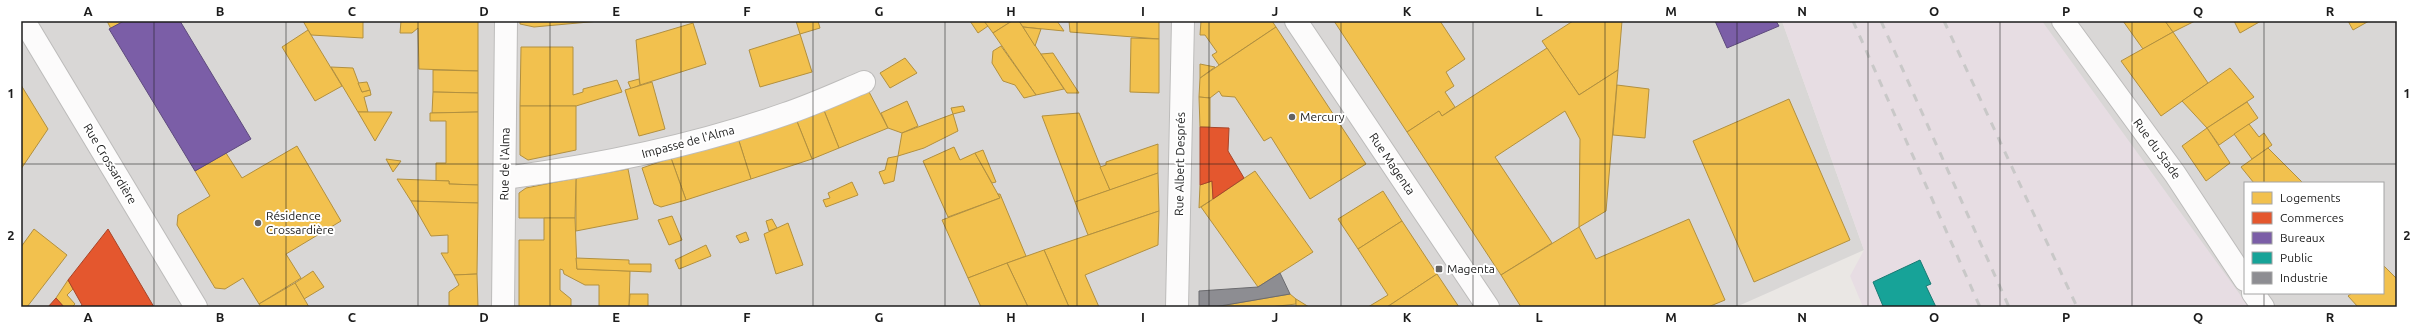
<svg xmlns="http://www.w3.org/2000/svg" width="2418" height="328" font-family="Ubuntu,sans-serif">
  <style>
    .residential { fill: #d9d7d6; fill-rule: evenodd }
    .railway { fill: #e7dde3 }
    .homes { fill: #f2c14e; stroke: #b2903f }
    .shops { fill: #e4572e; stroke: #a84529 }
    .offices { fill: #7b5ea7; stroke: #5e4a7d }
    .public { fill: #17a398; stroke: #187a73 }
    .industry { fill: #8d8d92; stroke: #6b6b6f }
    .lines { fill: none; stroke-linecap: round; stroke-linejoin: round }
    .minor-casing { stroke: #bdbcbb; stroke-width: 24 }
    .tertiary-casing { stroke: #bdbcbb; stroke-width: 24 }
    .minor { stroke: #fcfbfb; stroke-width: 22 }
    .tertiary { stroke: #fcfbfb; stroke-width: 22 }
    .rail { stroke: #c9c8c8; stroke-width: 3; stroke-dasharray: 8 8; stroke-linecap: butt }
    .grid { fill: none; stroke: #1c1c1c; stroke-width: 1; stroke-opacity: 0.55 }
    .poi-dot { fill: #646362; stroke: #fff; stroke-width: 1.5 }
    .labels { text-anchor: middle; stroke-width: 4; stroke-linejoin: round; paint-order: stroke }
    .poi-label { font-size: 12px; fill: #1c1c1c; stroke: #fff; text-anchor: start }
    .street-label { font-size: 12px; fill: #1c1c1c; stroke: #fff }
    .neatline { fill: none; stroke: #1c1c1c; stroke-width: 1.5 }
    .grid-label { font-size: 13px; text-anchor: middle; font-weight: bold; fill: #1c1c1c }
  </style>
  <rect width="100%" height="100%" fill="#eae7e4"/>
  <g class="residential">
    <path d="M21,21h1761l82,229 -128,57h-1715z"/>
    <path d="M2040,21h357v286h-150zM2245,183h138v110h-138z"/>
  </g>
  <path class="railway" d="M1782,21h260l207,286h-386l-13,-31 14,-26z"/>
  <g class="homes">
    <path d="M107,21h17l-13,8z"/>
    <path d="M303,21h60v17l-52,-3z"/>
    <path d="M401,21h77v50l-59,-2 -1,-41 -6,5h-12z"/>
    <path d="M520,21h80l-66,6 -14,-3z"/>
    <path d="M796,21h22l2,7 -20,6z"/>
    <path d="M970,21h14l4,5 -10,7z"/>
    <path d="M984,21h28l-19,12z"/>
    <path d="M1012,21h7l45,68 -28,6 -43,-62z"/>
    <path d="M1019,21h38l7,10 -41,-4z"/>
    <path d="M1069,21h90v18l-89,-7z"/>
    <path d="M1201,21h71l4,6 -57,38 -7,-10 5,-3 -12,-17h-5z"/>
    <path d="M1334,21h106l25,38 -19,13 8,14 -9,6 10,15 -13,9 -3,-5 -32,21z"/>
    <path d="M1573,21h49l-4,49 -39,25 -37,-54z"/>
    <path d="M2123,21h42l8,11 -30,17z"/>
    <path d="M2165,21h30l-22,11z"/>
    <path d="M2234,21h27l-21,12z"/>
    <path d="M2348,21h21l-16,9z"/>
    <path d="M693,23l13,41 -66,21 -4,-45z"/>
    <path d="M1023,27l18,2 -6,17z"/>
    <path d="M1276,27l90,137 -56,35 -39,-62 -7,4 -29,-44 -13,-1 -3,-5 -9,7 -11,-1 1,-19z"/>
    <path d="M308,30l34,56 -27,15 -33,-54z"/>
    <path d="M2173,32l35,51 -47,33 -40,-55z"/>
    <path d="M800,34l12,38 -52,15 -11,-37z"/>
    <path d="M1131,38l28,1v54l-29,-1z"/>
    <path d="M1001,46l35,49 -12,3 -9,-13 -12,-4 -11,-18 1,-12z"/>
    <path d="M521,47h52v48l10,-3v-3l34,-9 5,12 -46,14h-56z"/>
    <path d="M1547,48l32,47 39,-25 -12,141 -27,16 1,-88 -15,-28 -70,46 57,86 -51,32 -94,-143 32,-21 3,5z"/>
    <path d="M1053,53l26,40h-12l-26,-39z"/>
    <path d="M905,58l12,15 -27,15 -10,-15z"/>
    <path d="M1200,64l15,3 -15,11z"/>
    <path d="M331,67l22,1 9,24 8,-2 1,5 -7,2 4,15h-10z"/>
    <path d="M2230,68l24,29 -47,31 -25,-27z"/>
    <path d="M433,70l45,1v22l-45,-1z"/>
    <path d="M639,79l1,6 -9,4 -3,-7z"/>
    <path d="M367,82l3,8 -8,2 -4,-9z"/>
    <path d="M652,82l13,47 -26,7 -14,-46z"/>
    <path d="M21,85l27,44 -27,40z"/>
    <path d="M1617,85l32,4 -4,49 -32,-3z"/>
    <path d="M868,90l20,38 -49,20 -16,-40z"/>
    <path d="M433,92l45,1v19l-46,1z"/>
    <path d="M1199,97l11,1v29h-10z"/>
    <path d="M1789,99l61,141 -96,42 -61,-141z"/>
    <path d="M907,101l11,25 -16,7 -14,-5 -7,-15z"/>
    <path d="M2247,102l11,16 -39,27 -12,-17z"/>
    <path d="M520,106h56v44l-48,10 -8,-5z"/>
    <path d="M963,106l2,5 -12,3 -2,-6z"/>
    <path d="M823,108l16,40 -27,11 -16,-40z"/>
    <path d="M358,112h34l-17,29z"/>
    <path d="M478,112v73l-29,-1v-3h-13v-18h10v-42h-16v-8z"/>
    <path d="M1079,113l31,77 -35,12 -33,-86z"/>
    <path d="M953,114l5,17 -34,17 -26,8 4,-23z"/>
    <path d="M796,119l16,40 -61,20 -13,-41z"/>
    <path d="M2249,124l10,13 5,-4 8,12 -20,14 -18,-25z"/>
    <path d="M2207,128l23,35 -24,18 -24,-35z"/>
    <path d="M738,138l13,41 -65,21 -15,-42z"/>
    <path d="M1158,144v29l-48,17 -10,-23 6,-2v-3z"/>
    <path d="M297,146l44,75 -55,33 15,24 -42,26 -16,-26 -18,11 -10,-1 -38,-63 1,-10 32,-19 -15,-25 31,-18 16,25z"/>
    <path d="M954,147l6,13 15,-7 25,45 -52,19 -25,-56z"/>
    <path d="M2268,148l35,35h-49l-13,-16z"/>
    <path d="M983,150l13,32 -4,1 -17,-30z"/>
    <path d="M898,156l-4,25 -10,3 -5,-12 6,-2 3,-12z"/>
    <path d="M671,158l15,42 -25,7 -7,-3 -12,-36z"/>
    <path d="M386,159l15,2 -8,11z"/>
    <path d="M628,169l10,50 -62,12v-53z"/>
    <path d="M1255,171l58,81 -55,35 -57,-80z"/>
    <path d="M1158,173l1,38 -71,24 -13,-33z"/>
    <path d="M576,178l-1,40h-56v-25l7,-5z"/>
    <path d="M397,179l52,2v3l29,1v18l-67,-2z"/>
    <path d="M1212,181l1,18 -14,9 1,-23z"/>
    <path d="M852,182l6,13 -32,12 -3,-7 7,-2 -2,-5z"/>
    <path d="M1383,191l19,30 -44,28 -20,-30z"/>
    <path d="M998,194h2l26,62 -58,22 -26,-58 58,-22z"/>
    <path d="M411,201l67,2 -1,71 -23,1 -13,-22h7v-18l-17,1z"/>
    <path d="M1159,211l-1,34 -73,30 14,32h-30l-25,-57z"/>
    <path d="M672,216l10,24 -13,5 -11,-25z"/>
    <path d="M544,218h31l2,51 53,2 -1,36h-30v-22h-14l-21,-11 -1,-4 -3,-1v21l11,9v8h-52v-67h25z"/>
    <path d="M772,219l5,9 -8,3 -3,-10z"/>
    <path d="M1689,219l36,81 -17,7h-187l-20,-32 78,-48 17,32z"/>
    <path d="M1402,221l35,53 -50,33h-19l20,-12 -30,-46z"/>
    <path d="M788,223l15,42 -27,9 -12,-40z"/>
    <path d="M34,229l33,26 -40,52h-5l-1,-60z"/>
    <path d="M746,232l3,8 -9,3 -4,-7z"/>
    <path d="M706,245l5,11 -32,13 -4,-9z"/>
    <path d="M1044,250l25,57h-41l-21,-44z"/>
    <path d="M576,258l53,2v4h22v8l-74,-3z"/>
    <path d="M1007,263l21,44h-47l-13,-29z"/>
    <path d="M2384,266l13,13v28h-39l-10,-11 4,-3h31z"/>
    <path d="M313,271l11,16 -20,12 -9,-16z"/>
    <path d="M477,274l1,33h-29v-15l10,-7 -5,-10z"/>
    <path d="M1437,274l22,33h-72z"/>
    <path d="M68,280l5,9 -6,6 8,9 -3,3h-8l-8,-9z"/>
    <path d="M295,283l14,24h-48l-2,-3z"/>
    <path d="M630,294h18v13h-19z"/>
    <path d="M1290,294l6,5v5l-26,3h-56z"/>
    <path d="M1296,299l13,8h-13z"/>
  </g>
  <g class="shops">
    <path d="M1200,127l29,1 -1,23 16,27 -31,21 -1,-18 -12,4z"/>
    <path d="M108,229l46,78h-74l2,-2 -14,-25z"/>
    <path d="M56,298l8,9h-16z"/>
  </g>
  <g class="offices">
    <path d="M124,21h56l71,118 -56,32 -86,-142z"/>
    <path d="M1715,21h61l3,5 -52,22z"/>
  </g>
  <path class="public" d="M1920,260l11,24 -5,2 10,21h-57l4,-1 -10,-24z"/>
  <path class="industry" d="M1280,273l10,21 -76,13h-15v-16l59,-4z"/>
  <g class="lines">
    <g class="minor-casing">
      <g id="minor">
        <path d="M2063,21l112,153 70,106"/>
        <path d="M505,178c95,-13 189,-32 280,-64 27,-9 53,-21 79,-32"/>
        <path d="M2253,293l10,14"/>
        <path d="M503,307l3,-286"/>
        <path d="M1177,307l6,-286"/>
      </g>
    </g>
    <g class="tertiary-casing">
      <g id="tertiary">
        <path d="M24,21l172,286"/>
        <path d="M1296,21l192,286"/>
      </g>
    </g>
    <use href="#minor" class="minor"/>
    <use href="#tertiary" class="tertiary"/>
    <g class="rail">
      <path d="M1853,21l127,286"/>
      <path d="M1881,21l128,286"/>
      <path d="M1944,21l133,286"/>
    </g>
  </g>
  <path class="grid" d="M154,21v286M286,21v286M418,21v286M550,21v286M681,21v286M813,21v286M945,21v286M1077,21v286M1209,21v286M1341,21v286M1473,21v286M1605,21v286M1737,21v286M1868,21v286M2000,21v286M2132,21v286M2264,21v162M21,164h2376M2264,293v14"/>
  <g class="poi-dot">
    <circle cx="1292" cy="117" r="4"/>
    <circle cx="258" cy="223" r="4"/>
    <rect x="1435" y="265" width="8" height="8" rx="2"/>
  </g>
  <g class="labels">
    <g class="poi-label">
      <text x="1300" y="121">Mercury</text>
      <text x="266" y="220">Résidence<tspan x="266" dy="14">Crossardière</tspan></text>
      <text x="1447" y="273">Magenta</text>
    </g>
    <g class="street-label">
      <text transform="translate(688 142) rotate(-15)" y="4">Impasse de l'Alma</text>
      <text transform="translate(2157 149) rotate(54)" y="4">Rue du Stade</text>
      <text transform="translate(110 164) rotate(59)" y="4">Rue Crossardière</text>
      <text transform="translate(505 164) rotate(-89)" y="4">Rue de l'Alma</text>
      <text transform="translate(1180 164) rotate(-89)" y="4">Rue Albert Després</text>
      <text transform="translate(1392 164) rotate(56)" y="4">Rue Magenta</text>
    </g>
  </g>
  <rect width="2418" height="328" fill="none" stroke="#ffffff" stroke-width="44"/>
  <rect x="2244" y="182" width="140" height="112" fill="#ffffff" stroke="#a4a4a4"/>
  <rect x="2252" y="192" width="20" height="12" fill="#f2c14e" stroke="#a4a4a4"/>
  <text x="2280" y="202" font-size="12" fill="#1c1c1c">Logements</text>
  <rect x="2252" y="212" width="20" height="12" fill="#e4572e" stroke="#a4a4a4"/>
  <text x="2280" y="222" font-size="12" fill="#1c1c1c">Commerces</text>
  <rect x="2252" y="232" width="20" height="12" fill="#7b5ea7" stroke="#a4a4a4"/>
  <text x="2280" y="242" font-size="12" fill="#1c1c1c">Bureaux</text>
  <rect x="2252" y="252" width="20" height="12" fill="#17a398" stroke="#a4a4a4"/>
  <text x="2280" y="262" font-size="12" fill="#1c1c1c">Public</text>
  <rect x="2252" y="272" width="20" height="12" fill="#8d8d92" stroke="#a4a4a4"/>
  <text x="2280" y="282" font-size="12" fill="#1c1c1c">Industrie</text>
  <rect x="22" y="22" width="2374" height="284" class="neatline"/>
  <g class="grid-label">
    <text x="88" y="16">A</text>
    <text x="220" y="16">B</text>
    <text x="352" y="16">C</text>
    <text x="484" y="16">D</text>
    <text x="616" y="16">E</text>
    <text x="747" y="16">F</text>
    <text x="879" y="16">G</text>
    <text x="1011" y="16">H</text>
    <text x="1143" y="16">I</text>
    <text x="1275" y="16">J</text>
    <text x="1407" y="16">K</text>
    <text x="1539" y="16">L</text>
    <text x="1671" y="16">M</text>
    <text x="1802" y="16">N</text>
    <text x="1934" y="16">O</text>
    <text x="2066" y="16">P</text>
    <text x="2198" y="16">Q</text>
    <text x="2330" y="16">R</text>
    <text x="11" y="98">1</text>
    <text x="2407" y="98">1</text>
    <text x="11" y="240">2</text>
    <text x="2407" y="240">2</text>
    <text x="88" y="322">A</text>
    <text x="220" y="322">B</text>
    <text x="352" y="322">C</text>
    <text x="484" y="322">D</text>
    <text x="616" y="322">E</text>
    <text x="747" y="322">F</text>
    <text x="879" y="322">G</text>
    <text x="1011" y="322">H</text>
    <text x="1143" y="322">I</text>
    <text x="1275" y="322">J</text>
    <text x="1407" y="322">K</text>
    <text x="1539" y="322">L</text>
    <text x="1671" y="322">M</text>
    <text x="1802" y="322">N</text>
    <text x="1934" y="322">O</text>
    <text x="2066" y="322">P</text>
    <text x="2198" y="322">Q</text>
    <text x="2330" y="322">R</text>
  </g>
</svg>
